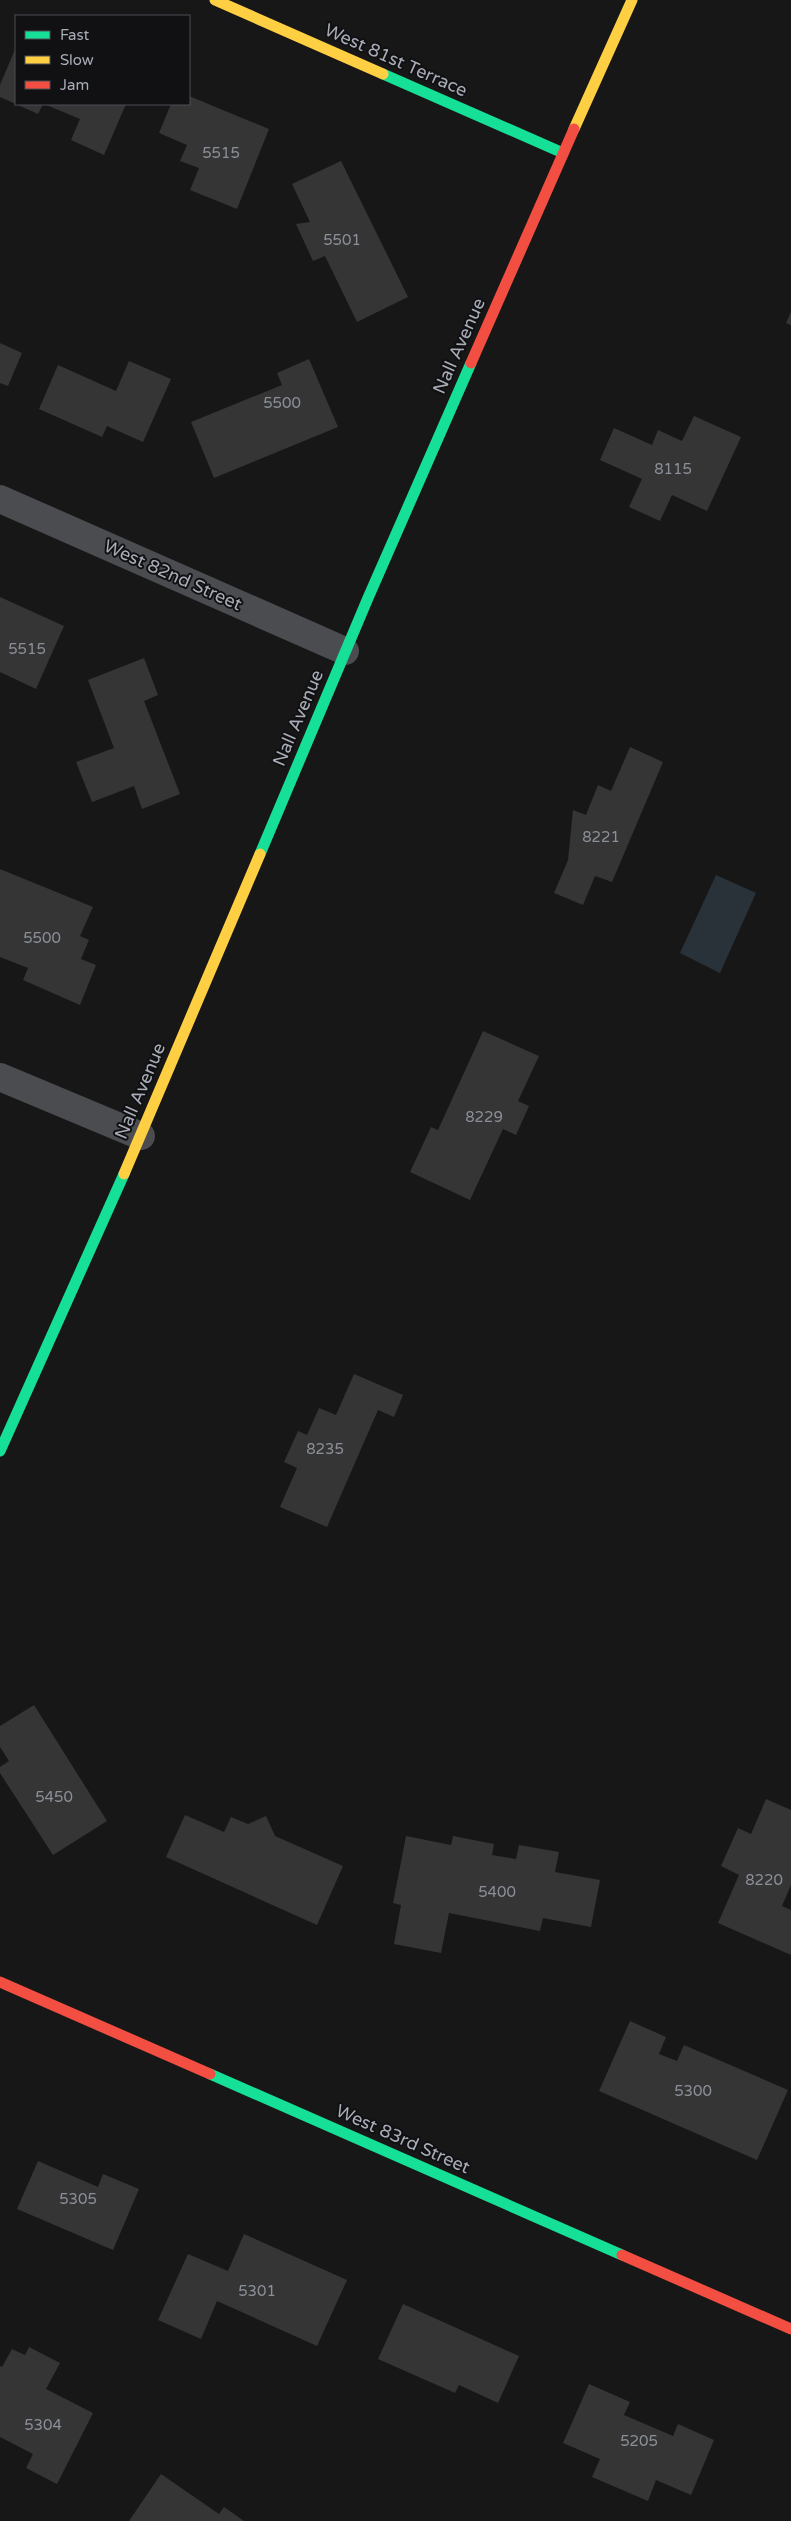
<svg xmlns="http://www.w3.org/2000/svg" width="791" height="2521" font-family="'Varela Round',sans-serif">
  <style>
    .water { fill: #2a3239 }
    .building { fill: #353536 }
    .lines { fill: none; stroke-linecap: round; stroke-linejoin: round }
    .street { stroke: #4b4c50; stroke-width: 28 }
    .fast { stroke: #16e098; stroke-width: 11 }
    .slow { stroke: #ffcf43; stroke-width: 11 }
    .jam { stroke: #f24e42; stroke-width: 11 }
    .labels { text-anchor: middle; stroke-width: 4; stroke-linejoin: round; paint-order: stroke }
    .number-label { font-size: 15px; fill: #8b8f98 }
    .street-label { font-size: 18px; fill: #a8adb8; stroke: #111113 }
  </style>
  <rect width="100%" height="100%" fill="#171717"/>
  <path class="water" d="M716,875l40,18 -36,80 -40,-20z"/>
  <g class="building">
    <path d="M16,47v57h27l-5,10 -38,-17v-12z"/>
    <path d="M189,96l80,33 -32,80 -47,-19 9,-22 -19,-7 7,-16 -28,-12 12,-29h18z"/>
    <path d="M44,104h82l-22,51 -33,-15 9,-21z"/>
    <path d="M341,161l67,136 -51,25 -32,-66 -12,5 -17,-37 14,-2 -18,-38z"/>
    <path d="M791,312v13l-5,-2z"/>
    <path d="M0,343l22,10 -14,33 -8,-3z"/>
    <path d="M309,359l29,68 -124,51 -23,-56 91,-37 -5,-12z"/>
    <path d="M129,361l42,18 -28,63 -36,-16 -5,11 -63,-28 19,-44 58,26z"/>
    <path d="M694,416l47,21 -34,74 -35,-16 -12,26 -31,-14 13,-28 -42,-19 14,-32 38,17 6,-15 24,11z"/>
    <path d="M0,597l64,29 -28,63 -36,-17z"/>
    <path d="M144,658l14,37 -14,6 36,93 -38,15 -8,-23 -42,16 -16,-40 38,-14 -26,-68z"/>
    <path d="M630,747l33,15 -51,120 -17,-6 -12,29 -29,-12 14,-33 5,-50 13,5 12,-30 13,6z"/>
    <path d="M0,869l93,38 -13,29 9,4 -8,19 15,6 -16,40 -57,-25 5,-12 -28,-11z"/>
    <path d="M483,1031l56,25 -21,45 11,5 -13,29 -13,-6 -33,71 -60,-28 21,-45 7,3z"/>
    <path d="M354,1374l49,21 -9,22 -16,-7 -51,117 -47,-20 17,-39 -13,-6 14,-31 9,4 12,-27 17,7z"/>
    <path d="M34,1705l73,116 -54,34 -53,-82v-6l9,-6 -9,-14v-21z"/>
    <path d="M766,1799l25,11v75l-9,21 9,4v45l-73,-32 21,-48 -18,-9 17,-38 13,6z"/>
    <path d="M185,1815l39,17 7,-15 17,7 18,-8 9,20 68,30 -26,59 -151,-68z"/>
    <path d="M406,1836l45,9 2,-9 41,8 -2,11 24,4 3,-14 40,7 -4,20 45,8 -9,47 -48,-9 -3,13 -91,-18 -8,40 -47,-9 7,-39 -8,-2z"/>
    <path d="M630,2021l36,16 -7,17 18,7 7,-16 104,45 -31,70 -158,-69z"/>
    <path d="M38,2161l60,26 5,-13 36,15 -26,61 -96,-41z"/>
    <path d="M244,2234l103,46 -30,66 -100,-45 -16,38 -43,-19 30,-66 40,17z"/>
    <path d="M403,2304l116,52 -21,47 -39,-18 -4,8 -77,-34z"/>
    <path d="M29,2347l31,16 -14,26 47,24 -36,71 -31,-16 7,-14 -33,-17v-71l2,1 10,-18 13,6z"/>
    <path d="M589,2384l41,18 -6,13 49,21 5,-12 36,16 -23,55 -35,-15 -8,21 -56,-24 8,-18 -37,-16z"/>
    <path d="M161,2474l58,40 5,-7 20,14h-115z"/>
  </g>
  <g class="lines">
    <g class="street">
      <path d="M0,499l345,152"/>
      <path d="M0,1077l141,59"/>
    </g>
    <g class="fast">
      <path d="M383,74l180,79"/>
      <path d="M260,854l108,-256 103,-235"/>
      <path d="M0,1451l124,-277"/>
      <path d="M210,2074l412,181"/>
    </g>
    <g class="slow">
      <path d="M215,0l168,74"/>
      <path d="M574,129l58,-129"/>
      <path d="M124,1174l136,-320"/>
    </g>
    <g class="jam">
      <path d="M471,363l103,-234"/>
      <path d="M0,1982l210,92"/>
      <path d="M622,2255l169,74"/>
    </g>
  </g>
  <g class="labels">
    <g class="number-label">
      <text x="221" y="158">5515</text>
      <text x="342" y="245">5501</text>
      <text x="282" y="408">5500</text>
      <text x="673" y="474">8115</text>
      <text x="27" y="654">5515</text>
      <text x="601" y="842">8221</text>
      <text x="42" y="943">5500</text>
      <text x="484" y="1122">8229</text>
      <text x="325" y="1454">8235</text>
      <text x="54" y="1802">5450</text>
      <text x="764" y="1885">8220</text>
      <text x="497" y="1897">5400</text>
      <text x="693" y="2096">5300</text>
      <text x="78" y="2204">5305</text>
      <text x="257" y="2296">5301</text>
      <text x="43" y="2430">5304</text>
      <text x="639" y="2446">5205</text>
    </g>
    <g class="street-label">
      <text transform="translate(396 60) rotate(24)" y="6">West 81st Terrace</text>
      <text transform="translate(459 346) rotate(-66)" y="6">Nall Avenue</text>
      <text transform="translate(173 575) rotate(24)" y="6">West 82nd Street</text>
      <text transform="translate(298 718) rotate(-67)" y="6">Nall Avenue</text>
      <text transform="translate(140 1091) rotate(-67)" y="6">Nall Avenue</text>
      <text transform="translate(403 2139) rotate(24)" y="6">West 83rd Street</text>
    </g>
  </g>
  <rect x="15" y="15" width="175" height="90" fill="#111113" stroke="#4d4f55"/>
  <rect x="25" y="31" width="25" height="8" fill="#16e098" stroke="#4d4f55"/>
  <text x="60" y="40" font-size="15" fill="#a8adb8">Fast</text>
  <rect x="25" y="56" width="25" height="8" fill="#ffcf43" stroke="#4d4f55"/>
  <text x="60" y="65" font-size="15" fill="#a8adb8">Slow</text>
  <rect x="25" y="81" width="25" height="8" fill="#f24e42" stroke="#4d4f55"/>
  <text x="60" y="90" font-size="15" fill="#a8adb8">Jam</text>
</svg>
